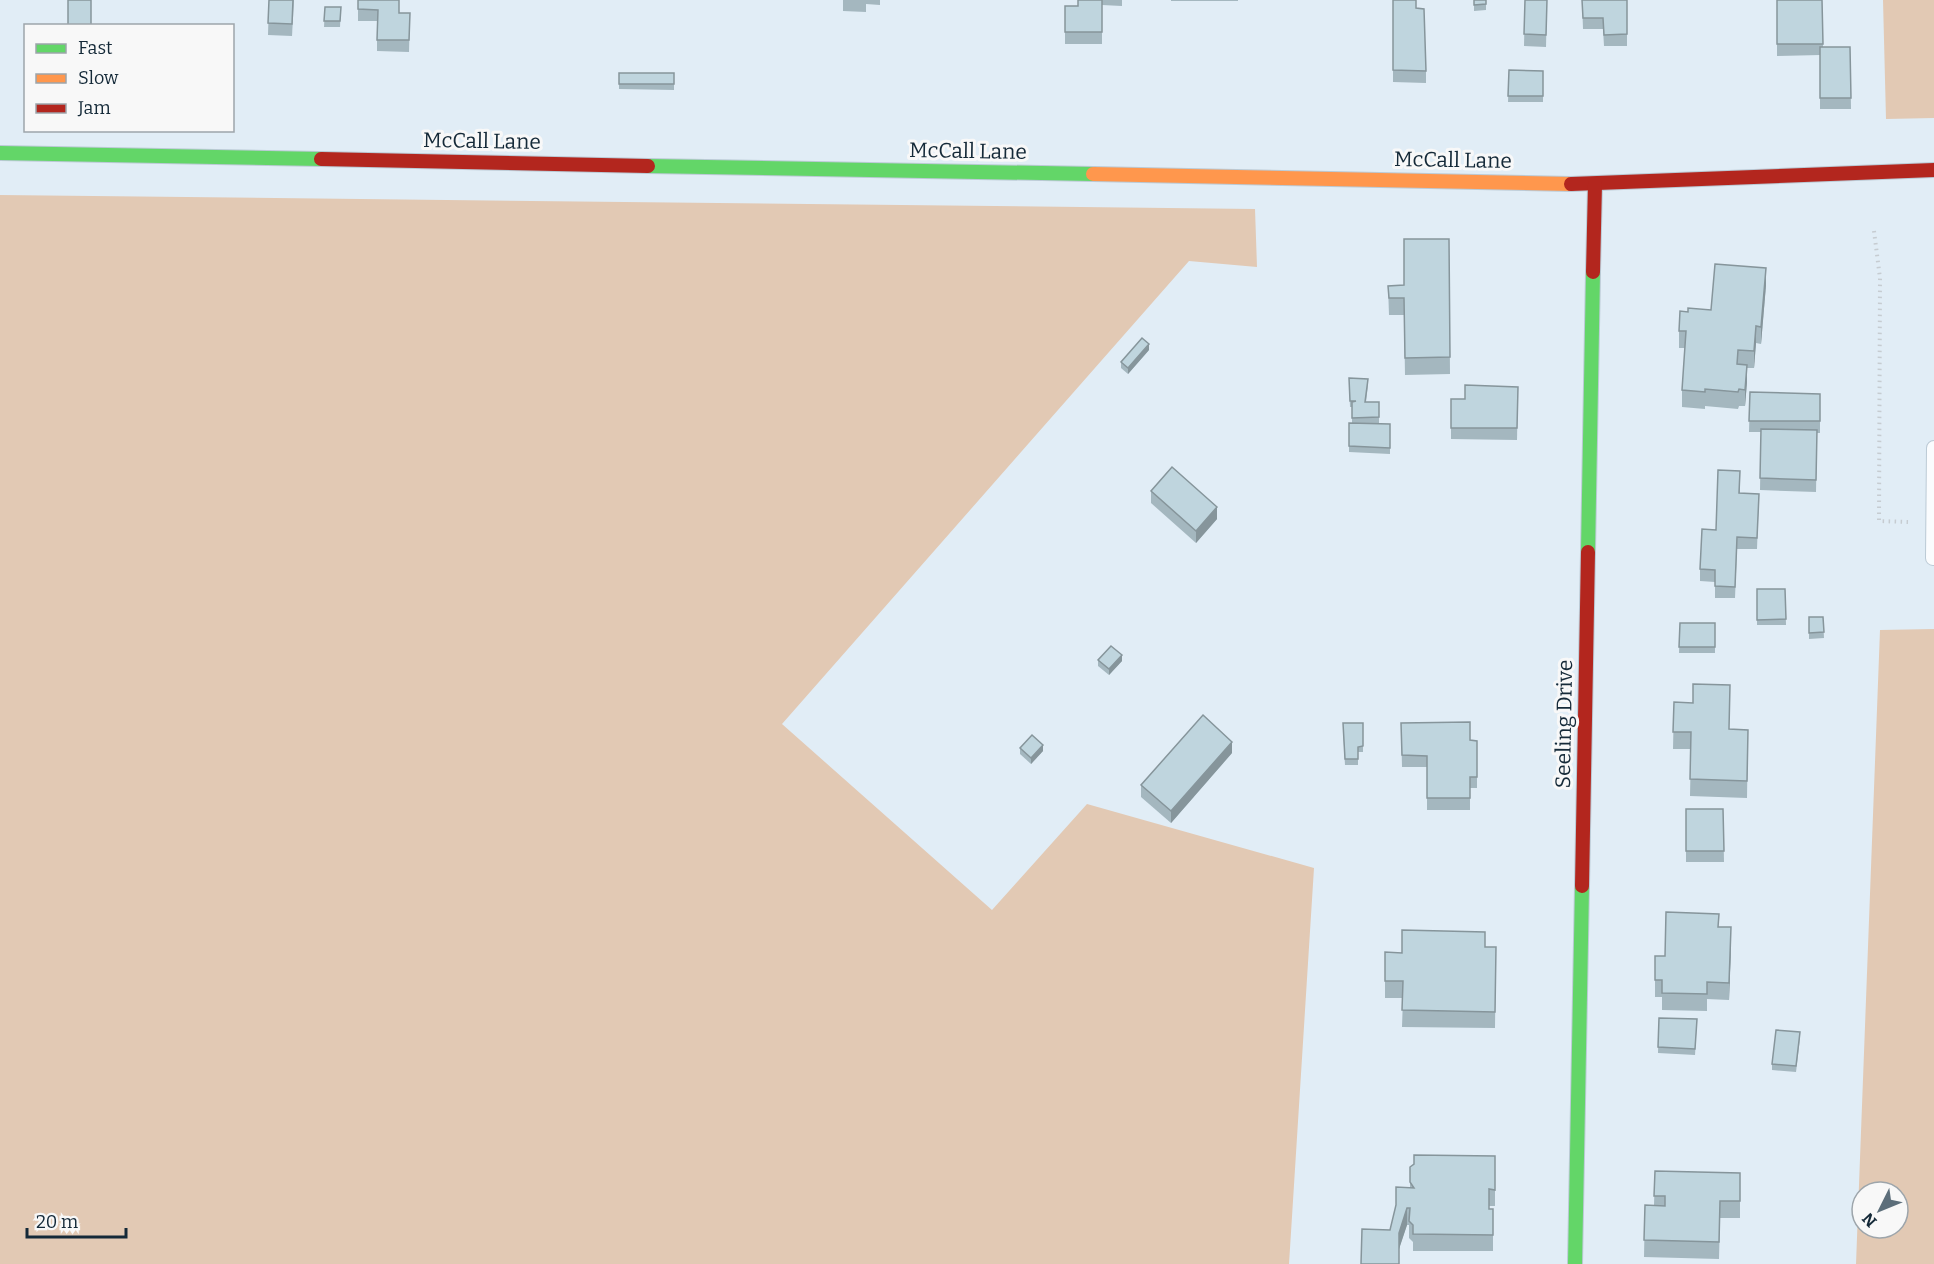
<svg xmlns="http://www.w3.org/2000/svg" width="1934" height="1264" font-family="Bitter,serif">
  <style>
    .green { fill: #e2c9b4; fill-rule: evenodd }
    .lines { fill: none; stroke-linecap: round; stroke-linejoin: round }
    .lane-casing { stroke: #bbcad5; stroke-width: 16 }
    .fast-casing { stroke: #bbcad5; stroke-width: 16 }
    .slow-casing { stroke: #bbcad5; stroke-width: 16 }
    .jam-casing { stroke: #bbcad5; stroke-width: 16 }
    .path { stroke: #c6ccd1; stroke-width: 4; stroke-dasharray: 1.5 4.5; stroke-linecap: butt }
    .lane { stroke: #fafcfe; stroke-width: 14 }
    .fast { stroke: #63d668; stroke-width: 14 }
    .slow { stroke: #ff974d; stroke-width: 14 }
    .jam { stroke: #b3261e; stroke-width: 14 }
    .wall { fill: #a4b7bf }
    .shaded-wall { fill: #86959b }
    .building { fill: #bfd5de; stroke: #86959b; stroke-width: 1.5 }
    .labels { text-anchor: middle; stroke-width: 6; stroke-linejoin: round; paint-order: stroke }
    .street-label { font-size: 21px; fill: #142938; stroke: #f8f8f8 }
  </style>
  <rect width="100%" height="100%" fill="#e1edf6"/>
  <g class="green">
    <path d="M1883,0h51v118l-48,1z"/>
    <path d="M0,195l1255,14 2,58 -68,-6 -407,463 210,186 95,-106 227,64 -25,396h-1289z"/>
    <path d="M1934,629v635h-78l24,-634zM1862,1192h36v36h-36z"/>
  </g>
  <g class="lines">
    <g class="lane-casing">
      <path id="lane" d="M1933,558l1,-110"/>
    </g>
    <g class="fast-casing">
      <g id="fast">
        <path d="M0,153l321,6"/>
        <path d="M648,166l445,8"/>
        <path d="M1588,552l5,-280"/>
        <path d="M1575,1264l7,-378"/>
      </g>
    </g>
    <g class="slow-casing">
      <path id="slow" d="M1093,174l478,10"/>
    </g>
    <g class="jam-casing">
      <g id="jam">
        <path d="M321,159l327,7"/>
        <path d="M1571,184l363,-14"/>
        <path d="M1593,272l2,-88"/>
        <path d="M1582,886l6,-334"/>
      </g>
    </g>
    <path class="path" d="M1874,231l6,47 -1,243 29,1"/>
    <use href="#lane" class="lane"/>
    <use href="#fast" class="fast"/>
    <use href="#slow" class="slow"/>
    <use href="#jam" class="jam"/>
  </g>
  <g class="wall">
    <path d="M269,0h25l-2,36 -24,-1z"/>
    <path d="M358,0l41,13h11l-1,39 -32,-1v-30h-19z"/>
    <path d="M843,0h37v5l-14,-1v8l-23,-1z"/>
    <path d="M1078,0h44v6l-20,-1v39h-37v-38h13z"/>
    <rect x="1171" y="0" width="67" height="1"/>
    <path d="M1474,0h12v10l-12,1z"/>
    <path d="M1525,0h22l-1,47 -22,-1z"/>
    <path d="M1582,0h45v46h-23l-1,-17h-20z"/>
    <path d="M1777,0h45l1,47h27l1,62h-31v-54l-43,1z"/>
    <path d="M325,7h16l-1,20h-16z"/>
    <path d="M1416,8l10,63v12l-33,-1v-12z"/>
    <path d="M1509,70l34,1v31h-35z"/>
    <path d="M619,73h55v17l-55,-1z"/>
    <path d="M1449,239l1,135 -45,1 -1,-60h-15l-1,-29 16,-1z"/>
    <path d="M1766,285l-5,59 -5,-1 -2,25h-7v14l-2,24h-6l-1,3 -33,-3v3l-23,-2v-17l3,-42h-6v-17l9,-19 23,-2z"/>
    <path d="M1149,350l-21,24 -7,-6v-6z"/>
    <path d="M1349,378l19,7 -2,17h13v21l-13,1h24v30l-41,-2v-29h3v-16h-2z"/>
    <path d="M1518,387l-1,53 -66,-1v-11z"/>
    <path d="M1750,392l70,2v39h-3l-1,59 -56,-2 1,-58h-12z"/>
    <path d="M1740,482v11l19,1 -2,55h-20l-2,49h-20v-16l-15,-1v-12l16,-39z"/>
    <path d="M1151,491l66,28 -21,24 -45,-40z"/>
    <path d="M1757,589h28l1,36h-29z"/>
    <path d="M1809,617h14l1,21 -15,1z"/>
    <path d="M1680,623h35v30h-36z"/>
    <path d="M1098,660l24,1 -13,14 -11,-9z"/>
    <path d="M1674,702l56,27 18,1 -1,68 -57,-2 1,-47h-18z"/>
    <path d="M1363,723v29h-5v13h-13l-2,-37z"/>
    <path d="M1401,723l69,17 7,1v47h-7v22h-43v-43h-25z"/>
    <path d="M1020,748l23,3 -12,13 -11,-10z"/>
    <path d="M1232,753l-61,70 -30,-26v-12z"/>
    <path d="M1686,809h37l1,53h-38z"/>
    <path d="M1719,927l12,17 -2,56 -22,-1v12l-45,-1v-13h-7v-17l10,-24z"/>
    <path d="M1485,947h11l-1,81 -93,-1 1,-29h-18v-46l17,1z"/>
    <path d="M1659,1018l38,1 -2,36 -37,-2z"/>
    <path d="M1800,1038l-4,34 -24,-2v-6z"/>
    <path d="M1495,1156v50h-6v3h4v42h-80v-9l-4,-4v-13h-2l-8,24 -9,-19 20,-43v-20z"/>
    <path d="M1655,1171l85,2v45h-20l-1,41 -75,-2 1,-52h9z"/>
  </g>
  <g class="shaded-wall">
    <path d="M1766,268v17l-5,59v-17z"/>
    <path d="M1756,326v17l-2,25v-17z"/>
    <path d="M1149,344v6l-21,24v-6z"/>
    <path d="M1747,365v17l-2,24v-16z"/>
    <path d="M1217,507v12l-21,24v-12z"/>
    <path d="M1122,655v6l-13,14v-6z"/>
    <path d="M1232,742v11l-61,70v-12z"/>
    <path d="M1043,745v6l-12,13v-6z"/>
    <path d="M1731,927v17l-2,56v-17z"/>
    <path d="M1407,1208v17l-8,24v-16z"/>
  </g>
  <g class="building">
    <rect x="68" y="0" width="23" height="26"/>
    <path d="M269,0h24l-1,24 -24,-1z"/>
    <path d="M358,0h41v13h11l-1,27h-32l1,-30 -20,-1z"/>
    <path d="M1078,0h24v32h-37v-26h13z"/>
    <path d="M1393,0h23v8l8,1 2,62 -33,-1z"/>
    <path d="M1474,0h12v4l-12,1z"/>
    <path d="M1525,0h22l-1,35 -22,-1z"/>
    <path d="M1582,0h45v34l-23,1 -1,-17h-20z"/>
    <path d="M1777,0h45l1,44h-46z"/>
    <path d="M325,7h16l-1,14h-16z"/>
    <path d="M1820,47h30l1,51h-31z"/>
    <path d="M1509,70l34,1v25h-35z"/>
    <rect x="619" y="73" width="55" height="11"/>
    <path d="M1404,239h45l1,118 -45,1 -1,-60h-15l-1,-12 16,-1z"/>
    <path d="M1715,264l51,4 -5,59 -5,-1 -2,25 -16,-1 -1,14 10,1 -2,25 -6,-1 -1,3 -33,-3v3l-23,-2 4,-59h-7l1,-20 8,1v-4l23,2z"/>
    <path d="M1142,338l7,6 -21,24 -7,-6z"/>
    <path d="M1349,378l19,1 -3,23h14v15l-27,1v-16l4,-1h-6z"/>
    <path d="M1465,385l53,2 -1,41h-66v-29h14z"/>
    <path d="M1750,392l70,2v27h-71z"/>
    <path d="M1349,423l41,1v24l-41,-2z"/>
    <path d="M1761,429l56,1 -1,50 -56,-2z"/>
    <path d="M1172,467l45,40 -21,24 -45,-40z"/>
    <path d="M1718,470l22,1 -1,22 20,1 -2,44 -20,-1 -2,50 -20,-1v-16l-15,-1 2,-40 14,1z"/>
    <path d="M1757,589h28l1,30 -29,1z"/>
    <path d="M1809,617h14l1,15 -15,1z"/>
    <path d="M1680,623h35v24h-36z"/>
    <path d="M1111,646l11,9 -13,14 -11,-9z"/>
    <path d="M1693,684l37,1 -1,44 19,1 -1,51 -57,-2 1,-47h-18l1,-30 19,1z"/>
    <path d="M1203,715l29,27 -61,69 -30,-26z"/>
    <path d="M1470,722v18l7,1v36h-7v21h-43v-42l-25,-1 -1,-32z"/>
    <path d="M1343,723h20v23l-5,1v12h-13z"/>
    <path d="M1032,735l11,10 -12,13 -11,-10z"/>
    <path d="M1686,809h37l1,42h-38z"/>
    <path d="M1666,912l53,2 -1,13h13l-2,56 -22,-1v12l-45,-1v-13h-7v-24h10z"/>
    <path d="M1402,930l83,2v15h11l-1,65 -93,-2 1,-29h-18v-29l17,1z"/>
    <path d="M1659,1018l38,1 -2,30 -37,-2z"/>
    <path d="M1776,1030l24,2 -4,34 -24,-2z"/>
    <path d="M1414,1155l81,1v34l-6,-1v20h4v26l-80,-1v-9l-4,-4 1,-13h-3l-8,25v31h-38l1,-35 28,1 6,-25v-18l18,1 -4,-6v-15l4,-3z"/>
    <path d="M1655,1171l85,2v28h-20l-1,41 -75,-2 1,-35 20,1v-10h-11z"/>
  </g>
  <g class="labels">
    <g class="street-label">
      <text transform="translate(482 141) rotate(1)" y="7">McCall Lane</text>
      <text transform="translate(968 151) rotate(1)" y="7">McCall Lane</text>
      <text transform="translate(1453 160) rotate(1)" y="7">McCall Lane</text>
      <text transform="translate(1564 724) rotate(-89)" y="7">Seeling Drive</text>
    </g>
  </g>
  <rect x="24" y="24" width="210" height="108" fill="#f8f8f8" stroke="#9da5ab" stroke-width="1.5"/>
  <rect x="36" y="44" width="30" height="9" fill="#63d668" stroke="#9da5ab" stroke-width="1.5"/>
  <text x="78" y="54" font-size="18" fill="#142938">Fast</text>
  <rect x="36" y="74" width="30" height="9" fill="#ff974d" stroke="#9da5ab" stroke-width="1.5"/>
  <text x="78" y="84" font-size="18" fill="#142938">Slow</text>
  <rect x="36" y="104" width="30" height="9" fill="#b3261e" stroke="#9da5ab" stroke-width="1.5"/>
  <text x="78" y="114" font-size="18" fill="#142938">Jam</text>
  <g transform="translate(1880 1210) rotate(227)"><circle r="28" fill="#f8f8f8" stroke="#9da5ab" stroke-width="1.5"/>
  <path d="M0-4.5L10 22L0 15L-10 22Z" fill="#5c6e7a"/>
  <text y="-9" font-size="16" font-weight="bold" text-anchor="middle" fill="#142938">N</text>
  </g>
  <path d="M27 1228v9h99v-9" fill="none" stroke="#142938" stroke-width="3"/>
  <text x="36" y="1228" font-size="18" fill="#142938" stroke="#f8f8f8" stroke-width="4.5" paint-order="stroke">20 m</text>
</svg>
